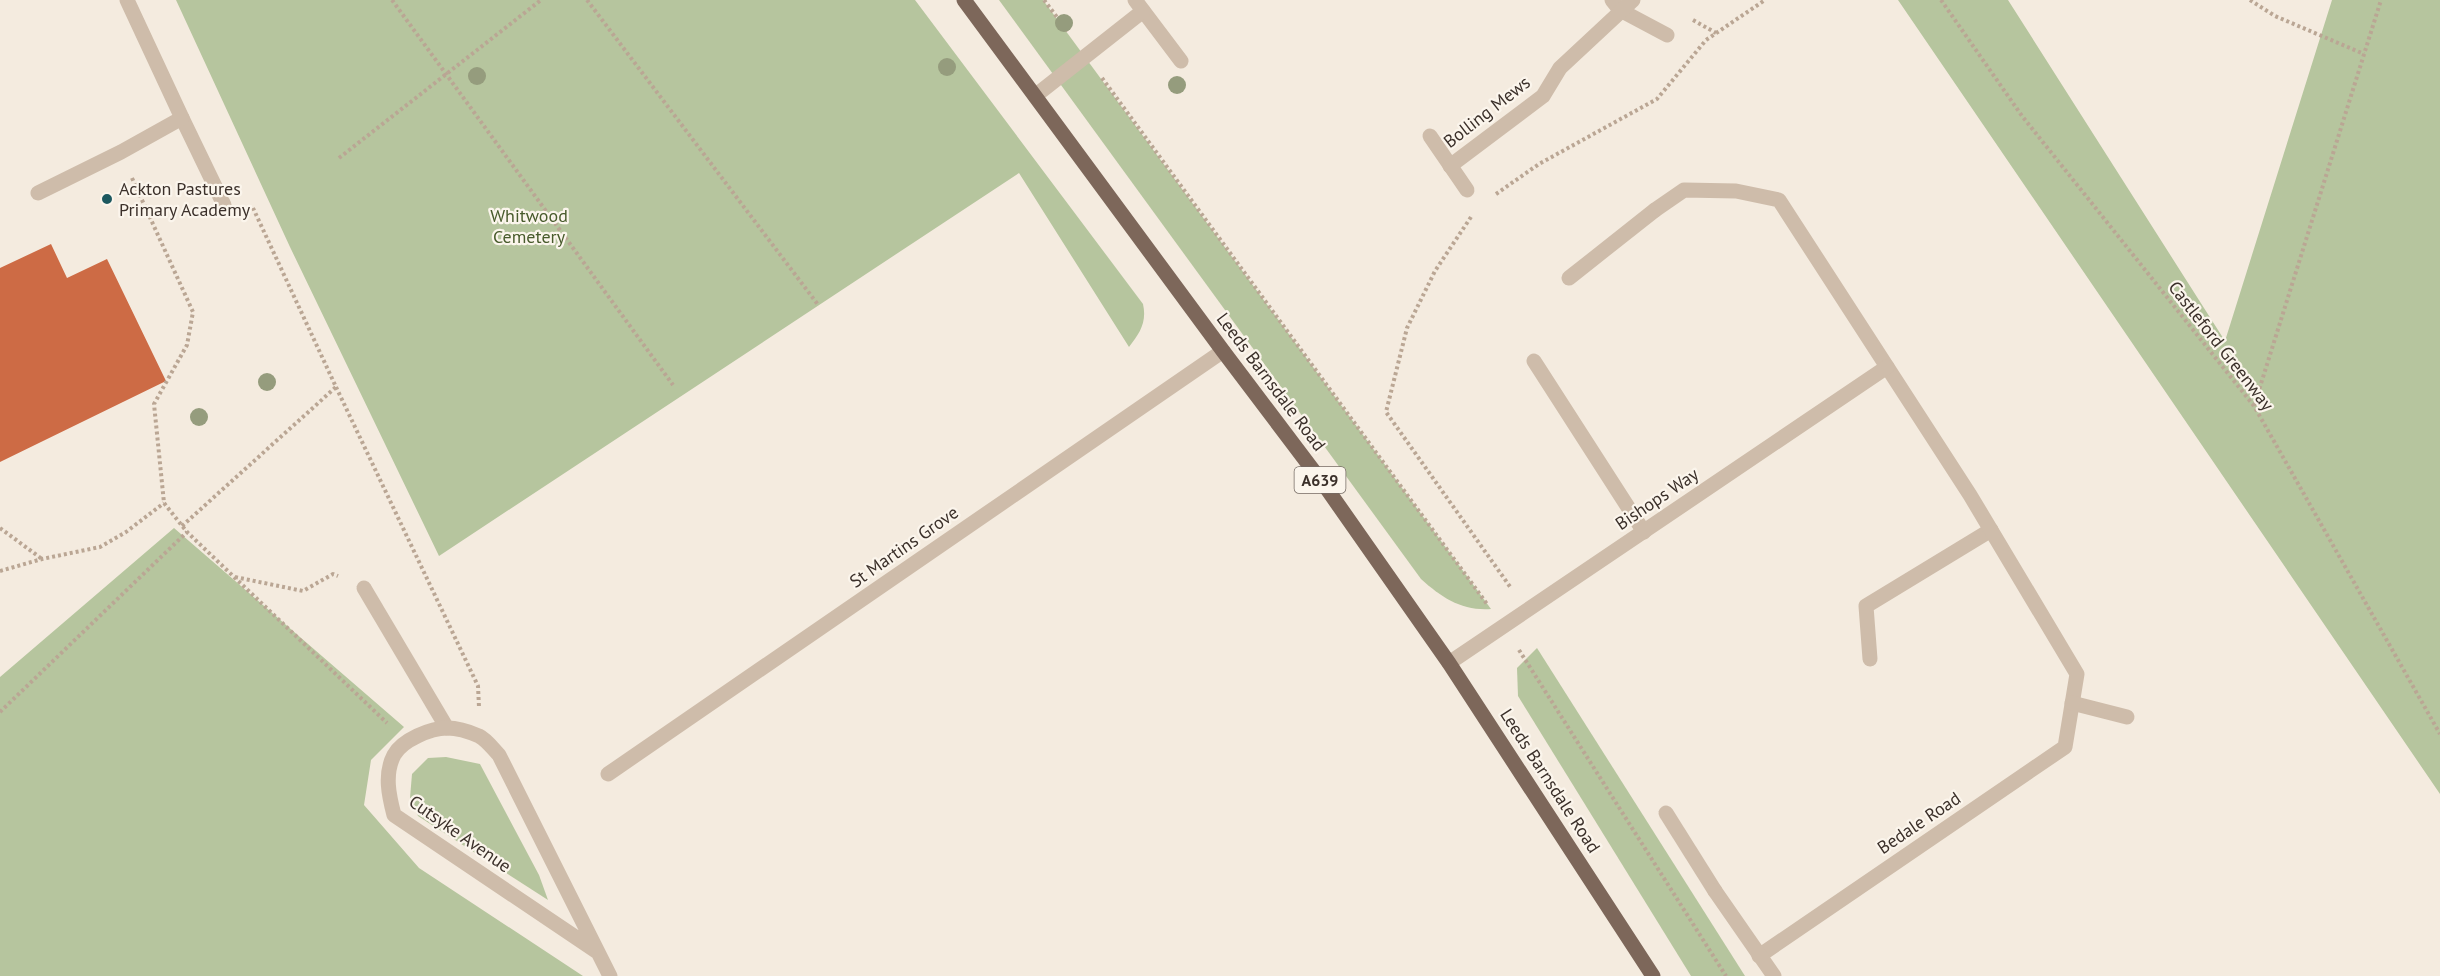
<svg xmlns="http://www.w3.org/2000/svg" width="2440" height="976" font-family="'PT Sans',sans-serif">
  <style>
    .green { fill: #b6c59e }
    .building { fill: #cd6b45 }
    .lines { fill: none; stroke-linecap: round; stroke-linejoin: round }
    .path { stroke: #baa694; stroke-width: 4; stroke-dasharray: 3 3; stroke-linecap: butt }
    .service { stroke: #cebcaa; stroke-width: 15 }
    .minor { stroke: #cebcaa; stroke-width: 15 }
    .primary { stroke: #7d675a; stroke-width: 15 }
    .tree { fill: #959c7d }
    .poi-dot { fill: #1c585f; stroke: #fbf5ec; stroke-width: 2 }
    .labels { text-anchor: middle; stroke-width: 4.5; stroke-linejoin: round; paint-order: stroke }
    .shield { fill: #fbf5ec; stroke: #756b64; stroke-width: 1.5 }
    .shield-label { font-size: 16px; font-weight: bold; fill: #3b302a }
    .street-label { font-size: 18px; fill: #3b302a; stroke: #fbf5ec }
    .poi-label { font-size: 18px; fill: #3b302a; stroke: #fbf5ec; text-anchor: start }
    .park-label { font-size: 18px; fill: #485b2c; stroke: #fbf5ec }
  </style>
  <rect width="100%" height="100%" fill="#f4ebdf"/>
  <g class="green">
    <path d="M176,0h739l228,304c4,18 -3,29 -14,43l-110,-174 -580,383 -149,-309z"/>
    <path d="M999,0h44l448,609c-29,2 -49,-11 -70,-30z"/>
    <path d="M1898,0h110l217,341 107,-341h108v794z"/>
    <path d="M174,528l230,199 -33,33 -7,45 55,63 164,108h-583v-299z"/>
    <path d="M1537,648l208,328h-54l-173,-280 -1,-28z"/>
    <path d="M446,757l34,7 59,111 9,25 -130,-84 -8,-18 2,-24 16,-16z"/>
  </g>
  <path class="building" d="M51,244l16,34 40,-19 59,122 -166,81v-194z"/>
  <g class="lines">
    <g class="path">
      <path d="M392,0l281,385"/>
      <path d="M587,0l232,306"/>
      <path d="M1044,0l25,33"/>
      <path d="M1941,0l81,116 232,290 186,328"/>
      <path d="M2250,0l25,16 89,38"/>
      <path d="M1693,20l23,13"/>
      <path d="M1102,78l385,526"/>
      <path d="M339,158l202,-158"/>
      <path d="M132,178l61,134 -6,33 -33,59 10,99 23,29 200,191"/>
      <path d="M1496,194l43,-30 118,-65 49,-59 59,-40"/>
      <path d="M1471,217l-36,54 -28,57 -21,84 125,176"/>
      <path d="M336,387l142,299 1,21"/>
      <path d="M2254,406l127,-406"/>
      <path d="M182,526l154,-139 -83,-179"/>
      <path d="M0,528l42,31"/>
      <path d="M0,571l42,-12 58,-12 26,-15 38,-29"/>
      <path d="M235,577l68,14 30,-17 5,2"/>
      <path d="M1519,650l207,326"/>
      <path d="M0,712l187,-180"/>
    </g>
    <g class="service">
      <path d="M182,118l42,87"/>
      <path d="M38,193l83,-41 61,-34 -55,-118"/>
      <path d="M1569,278l86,-68"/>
      <path d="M1534,361l110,171"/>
      <path d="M364,588l83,140"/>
      <path d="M1870,659l-4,-53 125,-76"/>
      <path d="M1666,813l49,78"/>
    </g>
    <g class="minor">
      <path d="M1135,0l46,61"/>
      <path d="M1612,0l8,10 47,25"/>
      <path d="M1035,96l108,-85"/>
      <path d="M1430,136l37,54"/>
      <path d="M1450,166l93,-70 17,-28 73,-68"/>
      <path d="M1655,210l29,-20 52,1 43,9 191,295 107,179 -12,73 -306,209"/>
      <path d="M1449,663l438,-296"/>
      <path d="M2072,703l55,14"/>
      <path d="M608,774l615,-423"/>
      <path d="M1715,891l59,85"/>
      <path d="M596,951l-202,-136c-5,-19 -10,-41 0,-60 8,-15 37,-27 53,-27 10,0 23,4 32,8 8,4 14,13 20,19l111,221"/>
    </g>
    <path class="primary" d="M964,0l259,351 102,135 124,177 204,313"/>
  </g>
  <g class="tree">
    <circle cx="1064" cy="23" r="9"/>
    <circle cx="947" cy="67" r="9"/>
    <circle cx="477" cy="76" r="9"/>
    <circle cx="1177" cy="85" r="9"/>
    <circle cx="267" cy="382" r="9"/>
    <circle cx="199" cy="417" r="9"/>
  </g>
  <circle class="poi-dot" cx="107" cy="199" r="6"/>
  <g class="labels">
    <rect class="shield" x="1294.5" y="467" width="51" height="26" rx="4.5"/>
    <g class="shield-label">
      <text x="1320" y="486">A639</text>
    </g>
    <g class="street-label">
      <text transform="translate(1487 112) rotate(-38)" y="6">Bolling Mews</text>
      <text transform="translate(2221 346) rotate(52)" y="6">Castleford Greenway</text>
      <text transform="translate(1271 382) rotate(53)" y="6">Leeds Barnsdale Road</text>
      <text transform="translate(1657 499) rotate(-34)" y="6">Bishops Way</text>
      <text transform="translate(904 547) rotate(-35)" y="6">St Martins Grove</text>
      <text transform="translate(1550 781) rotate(57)" y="6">Leeds Barnsdale Road</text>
      <text transform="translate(1919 823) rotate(-34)" y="6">Bedale Road</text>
      <text transform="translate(460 834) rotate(35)" y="6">Cutsyke Avenue</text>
    </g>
    <g class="poi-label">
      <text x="119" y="195">Ackton Pastures<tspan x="119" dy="21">Primary Academy</tspan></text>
    </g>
    <g class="park-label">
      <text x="529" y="222">Whitwood<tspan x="529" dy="21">Cemetery</tspan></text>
    </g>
  </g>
</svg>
